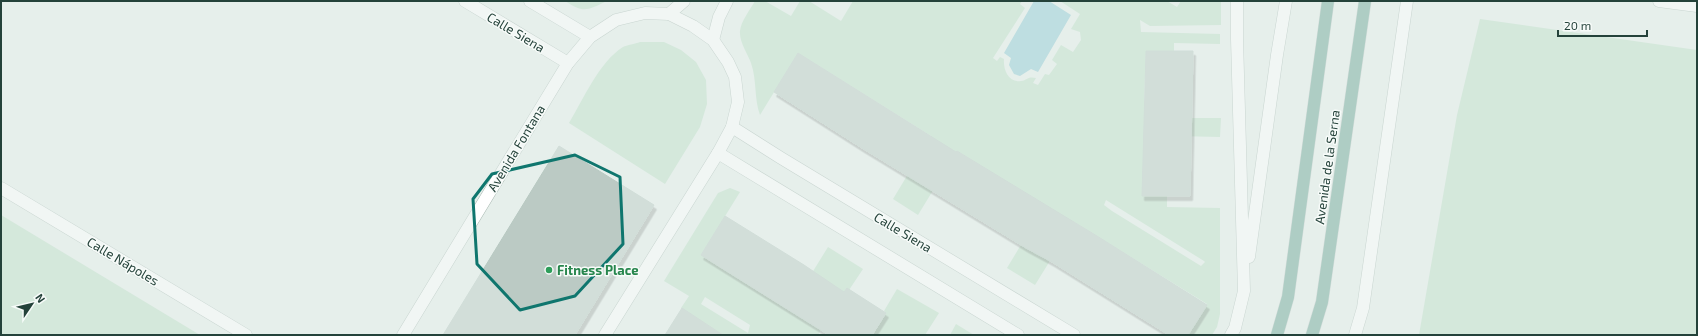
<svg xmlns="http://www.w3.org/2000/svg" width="1698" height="336" font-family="'Exo 2',sans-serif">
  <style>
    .green { fill: #bfe0c8; fill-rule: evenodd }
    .water { fill: #8ec9d4 }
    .building { fill: #bbcac4; stroke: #b8c9c2; filter: url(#shadow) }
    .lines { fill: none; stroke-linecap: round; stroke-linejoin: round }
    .minor-casing { stroke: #a8b8b2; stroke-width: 13 }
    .major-casing { stroke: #c2cac8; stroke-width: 13 }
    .minor { stroke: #fff; stroke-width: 12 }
    .major { stroke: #6aa596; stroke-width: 12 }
    .marked { fill: none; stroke: #0f766e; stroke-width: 3; stroke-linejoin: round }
    .leisure-dot { fill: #2e9e5b; stroke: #f7fbf9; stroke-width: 1.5 }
    .labels { text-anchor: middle; stroke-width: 3; stroke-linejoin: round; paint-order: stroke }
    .street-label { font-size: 13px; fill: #24423a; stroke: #f7fbf9 }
    .leisure-label { font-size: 13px; font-weight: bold; fill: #27864d; stroke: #f7fbf9; text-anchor: start }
  </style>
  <defs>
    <filter id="shadow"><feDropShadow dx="2.5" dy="4.5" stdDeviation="0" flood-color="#0004"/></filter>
  </defs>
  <rect width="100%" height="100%" fill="#e6efeb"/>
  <g class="green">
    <path d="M565,1h42c-21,10 -23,12 -42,0z"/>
    <path d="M755,1h10l26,15 9,-15h9l32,20 12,-20h169l-2,3 5,4 -32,50 4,3 3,-4 4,2c-1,10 4,24 17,22 7,-1 6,-5 15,-3l-3,5 5,2 7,-11 4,1 8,-11 -5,-4 9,-15 12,7 8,-12 -1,-8 -9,-3 9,-15 -20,-13h107l10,6 4,-6h40v24l-71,1 -10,-6 1,12 79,2v10l-46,-1v8h-28l-2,52 25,1 1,14h51l-1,19 -43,-1 -10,60v11l53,1v106l-3,13 -5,8h-24l19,-31 -133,-82 -39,63 -28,-17 38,-63 -88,-54 -39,64 -25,-16 38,-63 -133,-83 -38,62c-6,-16 -3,-35 -9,-52 -3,-9 -12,-21 -11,-32 1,-10 10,-21 15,-30zM1106,200l98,61 1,1 -4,4 -89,-55 -8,-6z"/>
    <path d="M1480,19l217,31v285h-278l38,-220z"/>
    <path d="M640,42h24l17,8 15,12 10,18 1,24 -7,23 -35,57 -96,-61c14,-23 30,-61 54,-76 4,-2 12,-3 17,-5z"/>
    <path d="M730,188l10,4 -39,63 88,55 39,-63 35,22 -14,21 -3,-1 -28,46h-95l-42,-27 8,-12 -25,-15 54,-88zM705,297l45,28 -2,8 -47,-29z"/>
    <path d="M1,215l199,120h-199z"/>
    <path d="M897,289l42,24 -14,22h-52l13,-22 -2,-2z"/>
    <path d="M956,324l18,11h-24z"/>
  </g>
  <path class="water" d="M1034,1h15l22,14 -33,57 -7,-3 -11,7 -6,-2 -5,-9 2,-7 -7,-5z"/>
  <g class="building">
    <path d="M1146,51h47l-3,145h-48z"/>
    <path d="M798,53l158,99 1,-1 140,85 110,69 -19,30h-19l-117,-73 -26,-14 -164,-100 -88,-56z"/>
    <path d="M559,146l95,59 -79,130h-132z"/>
    <path d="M725,216l79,49 40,27 3,-4 39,25 -14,22h-43l-128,-80z"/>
    <path d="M682,308l41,27h-58z"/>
  </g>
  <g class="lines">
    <g class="minor-casing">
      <g id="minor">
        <path d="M465,1l103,62"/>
        <path d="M530,1l60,36"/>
        <path d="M1659,1l38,5"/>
        <path d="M669,14l15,-13"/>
        <path d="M713,40l6,-23 8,-16"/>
        <path d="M732,127l49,31 293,177"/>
        <path d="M718,153l300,182"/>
        <path d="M1,188l245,147"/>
        <path d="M1249,257l28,-202 9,-54"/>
        <path d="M403,335l165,-272 22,-26 26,-17 29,-7 24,1 24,12 20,14 15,22 7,15 3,25 -6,25 -14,26 -113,182"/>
        <path d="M1231,335l4,-7 9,-37 -7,-252v-38"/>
        <path d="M1355,335l8,-27 44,-307"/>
      </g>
    </g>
    <g class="major-casing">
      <g id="major">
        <path d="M1277,335l11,-38 40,-296"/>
        <path d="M1312,335l10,-33 43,-301"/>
      </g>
    </g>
    <use href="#minor" class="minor"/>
    <use href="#major" class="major"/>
  </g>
  <path d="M0 0H1698V336H0ZM575,155l45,22 3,67 -48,52 -55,14 -43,-46 -4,-65 19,-25z" fill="#e6efeb" fill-opacity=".55" fill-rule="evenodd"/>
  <path class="marked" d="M575,155l45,22 3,67 -48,52 -55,14 -43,-46 -4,-65 19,-25z"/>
  <circle class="leisure-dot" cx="549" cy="270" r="4"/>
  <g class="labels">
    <g class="street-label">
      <text transform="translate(516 32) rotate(31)" y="5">Calle Siena</text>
      <text transform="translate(516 148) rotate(-59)" y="5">Avenida Fontana</text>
      <text transform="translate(1327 167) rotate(-82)" y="5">Avenida de la Serna</text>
      <text transform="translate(903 232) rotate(31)" y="5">Calle Siena</text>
      <text transform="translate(123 261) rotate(31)" y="5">Calle Nápoles</text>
    </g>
    <g class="leisure-label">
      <text x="557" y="275">Fitness Place</text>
    </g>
  </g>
  <rect width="1698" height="336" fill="none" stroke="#24423a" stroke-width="4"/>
  <g transform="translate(32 304) rotate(55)" stroke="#f7fbf9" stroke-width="3" paint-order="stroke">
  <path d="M0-3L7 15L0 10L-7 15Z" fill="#24423a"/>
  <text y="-6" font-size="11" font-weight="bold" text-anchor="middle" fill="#24423a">N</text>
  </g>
  <path d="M1558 30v6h89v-6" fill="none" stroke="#24423a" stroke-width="2"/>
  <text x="1564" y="30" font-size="12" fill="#24423a" stroke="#f7fbf9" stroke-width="3" paint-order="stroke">20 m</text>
</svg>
